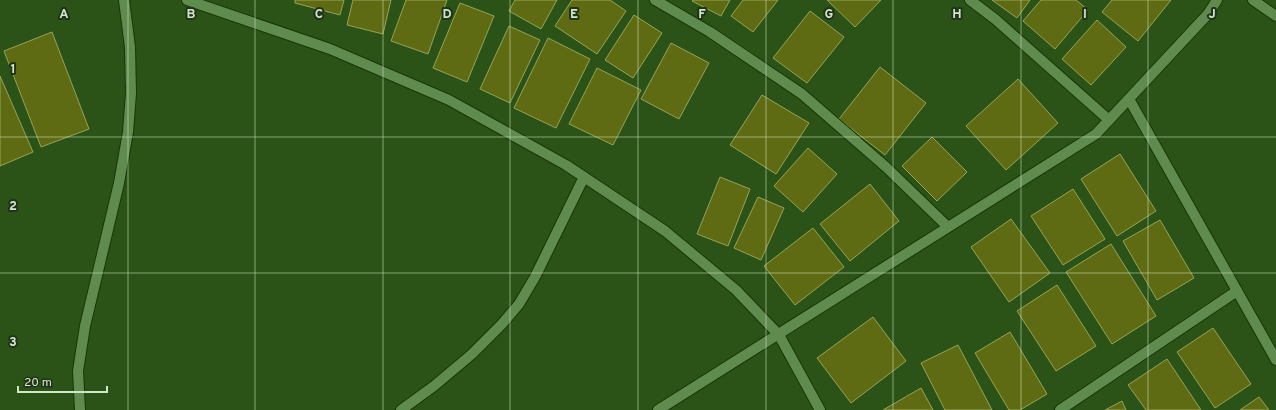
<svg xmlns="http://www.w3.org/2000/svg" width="1276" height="410" font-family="Overpass,sans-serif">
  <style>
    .building { fill: #5f6b12; stroke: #96a359 }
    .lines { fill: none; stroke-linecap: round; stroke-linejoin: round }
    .street-casing { stroke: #183608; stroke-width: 12 }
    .street { stroke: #608b4f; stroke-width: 10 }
    .grid { fill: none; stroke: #cfe7c7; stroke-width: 1; stroke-opacity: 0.55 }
    .grid-label { font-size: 13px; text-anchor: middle; font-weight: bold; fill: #cfe7c7; stroke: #21331a; stroke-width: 4; stroke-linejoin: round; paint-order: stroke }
  </style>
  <rect width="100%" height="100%" fill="#2b5317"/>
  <g class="building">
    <path d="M295,0h49l-4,15 -45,-12z"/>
    <path d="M353,0h38l-8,34 -36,-9z"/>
    <path d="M406,0h41l-19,54 -37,-13z"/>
    <path d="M515,0h42l-16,29 -32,-18z"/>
    <path d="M572,0h38l16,11 -29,43 -42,-28z"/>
    <path d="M693,0h37l-9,16 -29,-15z"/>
    <path d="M743,0h35l-25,32 -22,-16z"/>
    <path d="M827,0h54l-26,27z"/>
    <path d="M992,0h38l-13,18z"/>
    <path d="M1041,0h35l12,10 -33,39 -32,-28z"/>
    <path d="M1112,0h59l-33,41 -36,-29z"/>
    <path d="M460,3l34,13 -27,66 -34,-14z"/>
    <path d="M810,11l34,26 -37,46 -34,-25z"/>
    <path d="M634,15l28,18 -29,45 -28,-18z"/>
    <path d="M1097,20l29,27 -35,38 -29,-26z"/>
    <path d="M509,26l31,14 -30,63 -30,-14z"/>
    <path d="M52,32l37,97 -48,18 -37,-96z"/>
    <path d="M548,38l42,21 -34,69 -42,-20z"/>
    <path d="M671,43l38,20 -30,56 -38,-20z"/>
    <path d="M880,67l46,36 -41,52 -46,-36z"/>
    <path d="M597,68l44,22 -28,55 -44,-21z"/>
    <path d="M0,76l33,76 -33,14z"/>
    <path d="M1018,79l40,44 -52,47 -40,-44z"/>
    <path d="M762,95l47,28 -33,51 -46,-29z"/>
    <path d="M932,137l35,35 -30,29 -35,-35z"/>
    <path d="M808,148l29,26 -34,38 -29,-26z"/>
    <path d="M1120,154l36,57 -39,25 -36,-57z"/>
    <path d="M720,177l30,12 -22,57 -31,-12z"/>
    <path d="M870,184l29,37 -49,40 -30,-37z"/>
    <path d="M1073,189l32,50 -42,26 -32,-49z"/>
    <path d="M758,197l26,11 -23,52 -27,-12z"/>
    <path d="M1011,219l39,54 -41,29 -38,-55z"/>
    <path d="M1160,220l34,58 -37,22 -34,-59z"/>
    <path d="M813,228l31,39 -49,38 -31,-39z"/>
    <path d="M1111,244l45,72 -44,28 -46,-72z"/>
    <path d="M1057,285l39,61 -40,25 -39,-60z"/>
    <path d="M873,317l33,44 -55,42 -34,-45z"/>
    <path d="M1213,328l38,56 -36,24 -38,-56z"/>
    <path d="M1010,332l37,62 -27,16h-11l-34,-57z"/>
    <path d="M958,345l34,65h-47l-24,-47z"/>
    <path d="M1167,359l34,51h-55l-18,-25z"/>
    <path d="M921,388l12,22h-50z"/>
    <path d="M1259,397l10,13h-29z"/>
    <path d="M1122,401l4,9h-21z"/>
  </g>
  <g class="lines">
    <g class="street-casing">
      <g id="street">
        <path d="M187,0l143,49 119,51 117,65 99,66 71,59 43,45 41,75"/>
        <path d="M655,0l55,32 92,62 84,73 62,60"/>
        <path d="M970,0l25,19 114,101"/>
        <path d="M1253,0l23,16"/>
        <path d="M1129,99l147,261"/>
        <path d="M80,410l-2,-39 7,-45 34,-143 9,-51 3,-39 -1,-46 -6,-47"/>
        <path d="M401,410l33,-24 38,-32 30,-30 17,-20 16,-27 49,-100"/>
        <path d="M658,410l438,-276 112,-120 9,-14"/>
        <path d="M1060,410l177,-119"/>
      </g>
    </g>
    <use href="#street" class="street"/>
  </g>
  <path class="grid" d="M128,0v410M255,0v410M383,0v410M510,0v410M638,0v410M766,0v410M893,0v410M1021,0v410M1148,0v410M0,137h1276M0,273h1276"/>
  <g class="grid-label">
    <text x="64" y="18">A</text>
    <text x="191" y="18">B</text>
    <text x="319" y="18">C</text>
    <text x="447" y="18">D</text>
    <text x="574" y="18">E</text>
    <text x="702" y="18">F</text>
    <text x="829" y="18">G</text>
    <text x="957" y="18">H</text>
    <text x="1085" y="18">I</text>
    <text x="1212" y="18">J</text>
    <text x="13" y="73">1</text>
    <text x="13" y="210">2</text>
    <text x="13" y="346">3</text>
  </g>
  <path d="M18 386v6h89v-6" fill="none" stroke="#cfe7c7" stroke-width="2"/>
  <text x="24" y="386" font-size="12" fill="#cfe7c7" stroke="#21331a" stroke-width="3" paint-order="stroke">20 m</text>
</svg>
